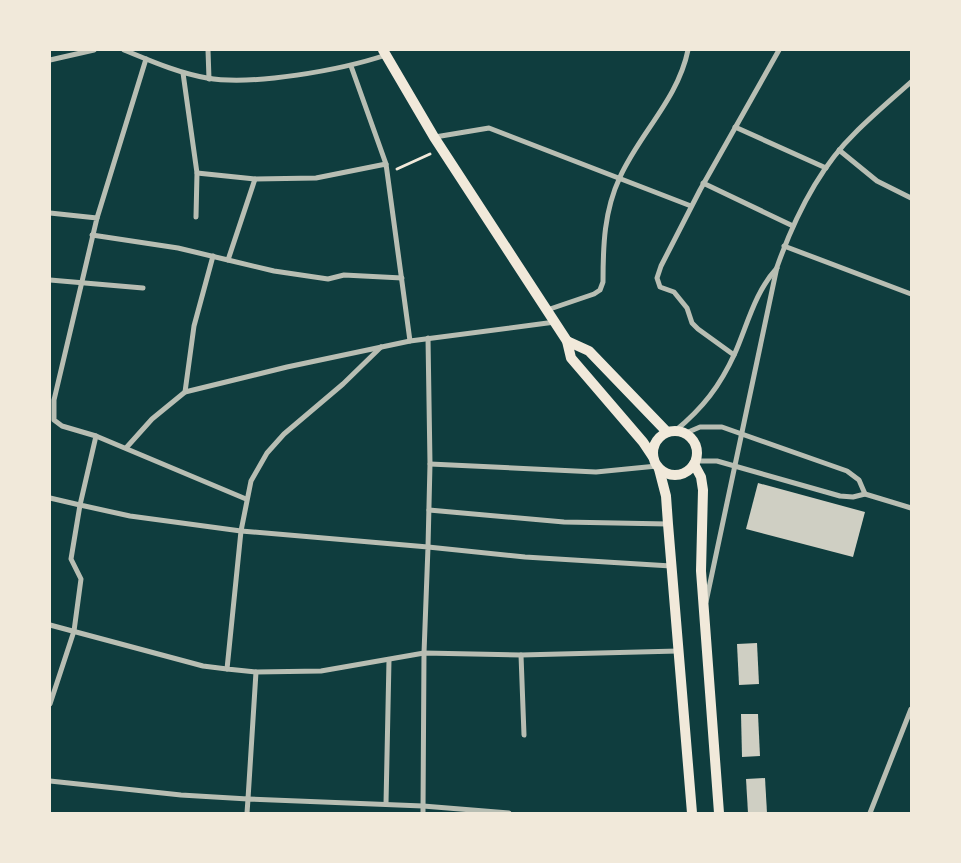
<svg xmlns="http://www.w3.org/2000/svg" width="961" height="863" font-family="'Fira Sans Condensed',sans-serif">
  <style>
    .building { fill: #cfcfc3 }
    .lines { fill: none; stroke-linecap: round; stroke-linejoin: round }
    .path { stroke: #f1e9da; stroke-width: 3 }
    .minor { stroke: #b8beb3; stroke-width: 5 }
    .secondary { stroke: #f1e9da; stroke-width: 10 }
  </style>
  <rect width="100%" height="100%" fill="#0f3d3e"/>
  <g class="building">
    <path d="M758,483l107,29 -12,45 -107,-28z"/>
    <path d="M757,643l2,41 -20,1 -2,-41z"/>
    <path d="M741,714h17l2,42 -18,1z"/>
    <path d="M765,778l2,35h-19l-2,-34z"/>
  </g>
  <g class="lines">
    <path class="path" d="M397,169l33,-15"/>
    <g class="minor">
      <path d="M124,50c27,11 54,23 83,28 46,8 134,-8 179,-23"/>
      <path d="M208,50l1,29"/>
      <path d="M50,60l44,-10"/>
      <path d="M351,66l35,98"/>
      <path d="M183,73l14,100 -1,44"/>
      <path d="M735,127l91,41"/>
      <path d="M435,137l54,-9 202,78"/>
      <path d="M839,150l38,31 34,17"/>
      <path d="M255,179l61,-1 70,-14 24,177"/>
      <path d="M703,183l90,43"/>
      <path d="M50,213l47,5 -43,182v20l8,6 34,10 -16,69 50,11 111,15 -14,138 29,3 65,-1 103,-18 97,2 157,-4"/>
      <path d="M97,218l49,-159"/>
      <path d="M92,235l86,13 50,12 27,-81 -58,-6"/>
      <path d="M784,246l127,48"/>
      <path d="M228,260l46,11 54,8 16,-4 58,3"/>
      <path d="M50,280l93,8"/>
      <path d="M547,310l47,-16 6,-4 3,-8c0,-36 1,-71 17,-105 20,-44 58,-78 68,-127"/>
      <path d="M428,338l2,126 -2,83 97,10 146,9"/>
      <path d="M381,347l-38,37 -59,50 -17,19 -16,28 -10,50 187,16 -4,106 -1,160"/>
      <path d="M734,355l-36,-26 -6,-6 -5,-15 -13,-16 -14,-5 -3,-9 4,-12 39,-76 79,-140"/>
      <path d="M185,392l9,-66 19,-70"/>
      <path d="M675,431c28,-23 45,-45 60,-78 13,-30 20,-61 42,-85"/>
      <path d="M686,433l14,-6h22l125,44 12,9 6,14"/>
      <path d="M96,436l150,63"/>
      <path d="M126,448l26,-29 33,-27 102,-25 123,-26 145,-19"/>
      <path d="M695,461h22l123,35 13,1 12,-3 46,14"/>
      <path d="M430,464l166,8 61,-6"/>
      <path d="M50,498l30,7 -9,54 10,20 -7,52 -24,73"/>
      <path d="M429,510l135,12 104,2"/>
      <path d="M706,602l71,-335c17,-48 41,-98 78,-134 18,-18 37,-34 56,-51"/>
      <path d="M50,625l153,41 24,3"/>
      <path d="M521,655l3,80"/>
      <path d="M50,781l131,14 67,4 8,-127"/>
      <path d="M386,804l3,-144"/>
      <path d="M247,813l1,-14 175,7 86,7"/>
      <path d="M870,813l41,-104"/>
    </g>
    <g class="secondary">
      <path d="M383,50l51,87 133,204 4,17 72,84 10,15"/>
      <path d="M567,341l22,10 78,81"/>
      <circle cx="675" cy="453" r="22"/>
      <path d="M694,464l7,13 2,13 -2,81 18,242"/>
      <path d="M659,469l7,27 2,28 24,289"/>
    </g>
  </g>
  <rect width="961" height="863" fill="none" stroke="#f1e9da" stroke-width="102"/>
</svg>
